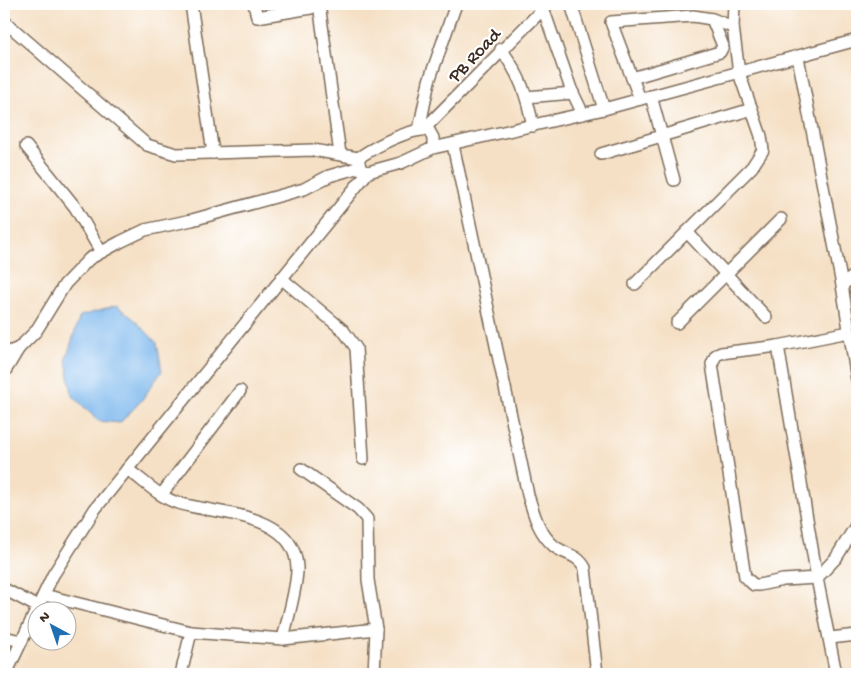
<svg xmlns="http://www.w3.org/2000/svg" width="861" height="678" font-family="'Gochi Hand',sans-serif">
  <style>
    .water { fill: #7bb7ed; stroke: #5b7086 }
    .lines { fill: none; stroke-linecap: round; stroke-linejoin: round }
    .minor-casing { stroke: #7c6a58; stroke-width: 14 }
    .minor { stroke: #fff; stroke-width: 11 }
    .labels { text-anchor: middle; stroke-width: 4.5; stroke-linejoin: round; paint-order: stroke }
    .street-label { font-size: 19px; fill: #3b2a1e; stroke: #fff }
  </style>
  <rect width="100%" height="100%" fill="#fff"/>
  <filter id="ink" filterUnits="userSpaceOnUse"><feTurbulence type="fractalNoise" baseFrequency=".02" numOctaves="2"/><feDisplacementMap in="SourceGraphic" scale="10" xChannelSelector="R" yChannelSelector="G"/><feConvolveMatrix kernelMatrix="1 2 1 2 8 2 1 2 1" color-interpolation-filters="sRGB"/></filter>
  <filter id="wash" filterUnits="userSpaceOnUse"><feTurbulence type="fractalNoise" baseFrequency=".0096" numOctaves="4" result="noise"/><feDisplacementMap in="SourceGraphic" scale="20" xChannelSelector="R" yChannelSelector="G"/><feGaussianBlur stdDeviation="1.12" result="paint"/><feColorMatrix in="noise" values="0 0 0 0 0 0 0 0 0 0 0 0 0 0 0 0 0 1.4 0 .05"/><feComposite in="paint" operator="in"/></filter>
  <g filter="url(#wash)">
    <rect width="100%" height="100%" fill="#f5e0c5"/>
    <path class="water" d="M117,306l17,13 23,24 5,28 -21,30 -21,22 -22,-2 -26,-26 -6,-36 14,-43z"/>
  </g>
  <g filter="url(#ink)">
    <g class="lines">
      <g class="minor-casing">
        <g id="minor">
          <path d="M191,4l22,149"/>
          <path d="M254,4l3,13 54,-9 -1,-4"/>
          <path d="M319,4l21,150"/>
          <path d="M571,4l33,105"/>
          <path d="M543,8l28,81 12,25"/>
          <path d="M4,21l143,124 29,9 137,-4 45,8"/>
          <path d="M501,49c20,28 25,44 32,77"/>
          <path d="M798,57l44,228 15,-11"/>
          <path d="M632,78l88,-26 3,-6 -11,-27"/>
          <path d="M651,96l23,84"/>
          <path d="M526,97l47,-4"/>
          <path d="M640,99l-29,-77 82,-6 19,3 21,8"/>
          <path d="M419,130l10,-49 27,-77"/>
          <path d="M423,130l125,-126"/>
          <path d="M453,145l75,350c6,19 10,37 26,51 11,9 24,8 31,22l12,106"/>
          <path d="M26,146l49,61 26,45"/>
          <path d="M433,148v-10l-5,-9c-24,2 -50,16 -70,29l2,9 3,4 5,1 33,-9 32,-15 171,-39 253,-69"/>
          <path d="M601,154l151,-45"/>
          <path d="M687,232l79,85"/>
          <path d="M281,278l62,52 13,18 7,111"/>
          <path d="M635,284l117,-117 11,-17 -2,-14 -22,-63 -6,-46 1,-23"/>
          <path d="M842,285l15,95"/>
          <path d="M677,323l104,-104"/>
          <path d="M778,346l39,232 -34,2 -24,5h-5l-9,-8 -33,-213 4,-9 5,-2z"/>
          <path d="M778,346l71,-14"/>
          <path d="M4,354l15,-6 17,-17 29,-47 24,-25 31,-17 25,-12 47,-10 112,-31 25,-13 31,-9"/>
          <path d="M4,373l15,-25"/>
          <path d="M127,469c16,11 33,29 51,34 38,12 116,8 119,64 1,18 -10,53 -14,72"/>
          <path d="M301,469l57,40 9,10 1,61 8,49 -2,45"/>
          <path d="M162,494l78,-103"/>
          <path d="M4,589l34,18"/>
          <path d="M44,595l147,37 92,7 93,-10"/>
          <path d="M4,637l17,4"/>
          <path d="M830,638l27,-3"/>
          <path d="M6,674l47,-99 42,-66 273,-337"/>
          <path d="M181,674l10,-42"/>
          <path d="M836,674l-19,-96 19,-20 21,-34"/>
        </g>
      </g>
      <use href="#minor" class="minor"/>
    </g>
  </g>
  <g class="labels">
    <g class="street-label">
      <text transform="translate(473 54) rotate(-46)" y="7">PB Road</text>
    </g>
  </g>
  <rect width="861" height="678" fill="none" stroke="#fff" stroke-width="20"/>
  <g transform="translate(52 626) rotate(320)"><circle r="24" fill="#ffffff" stroke="#b1aaa5"/>
  <path d="M0-4L9 19L0 12L-9 19Z" fill="#1f6fb2"/>
  <text y="-8" font-size="14" font-weight="bold" text-anchor="middle" fill="#3b2a1e">N</text>
  </g>
</svg>
